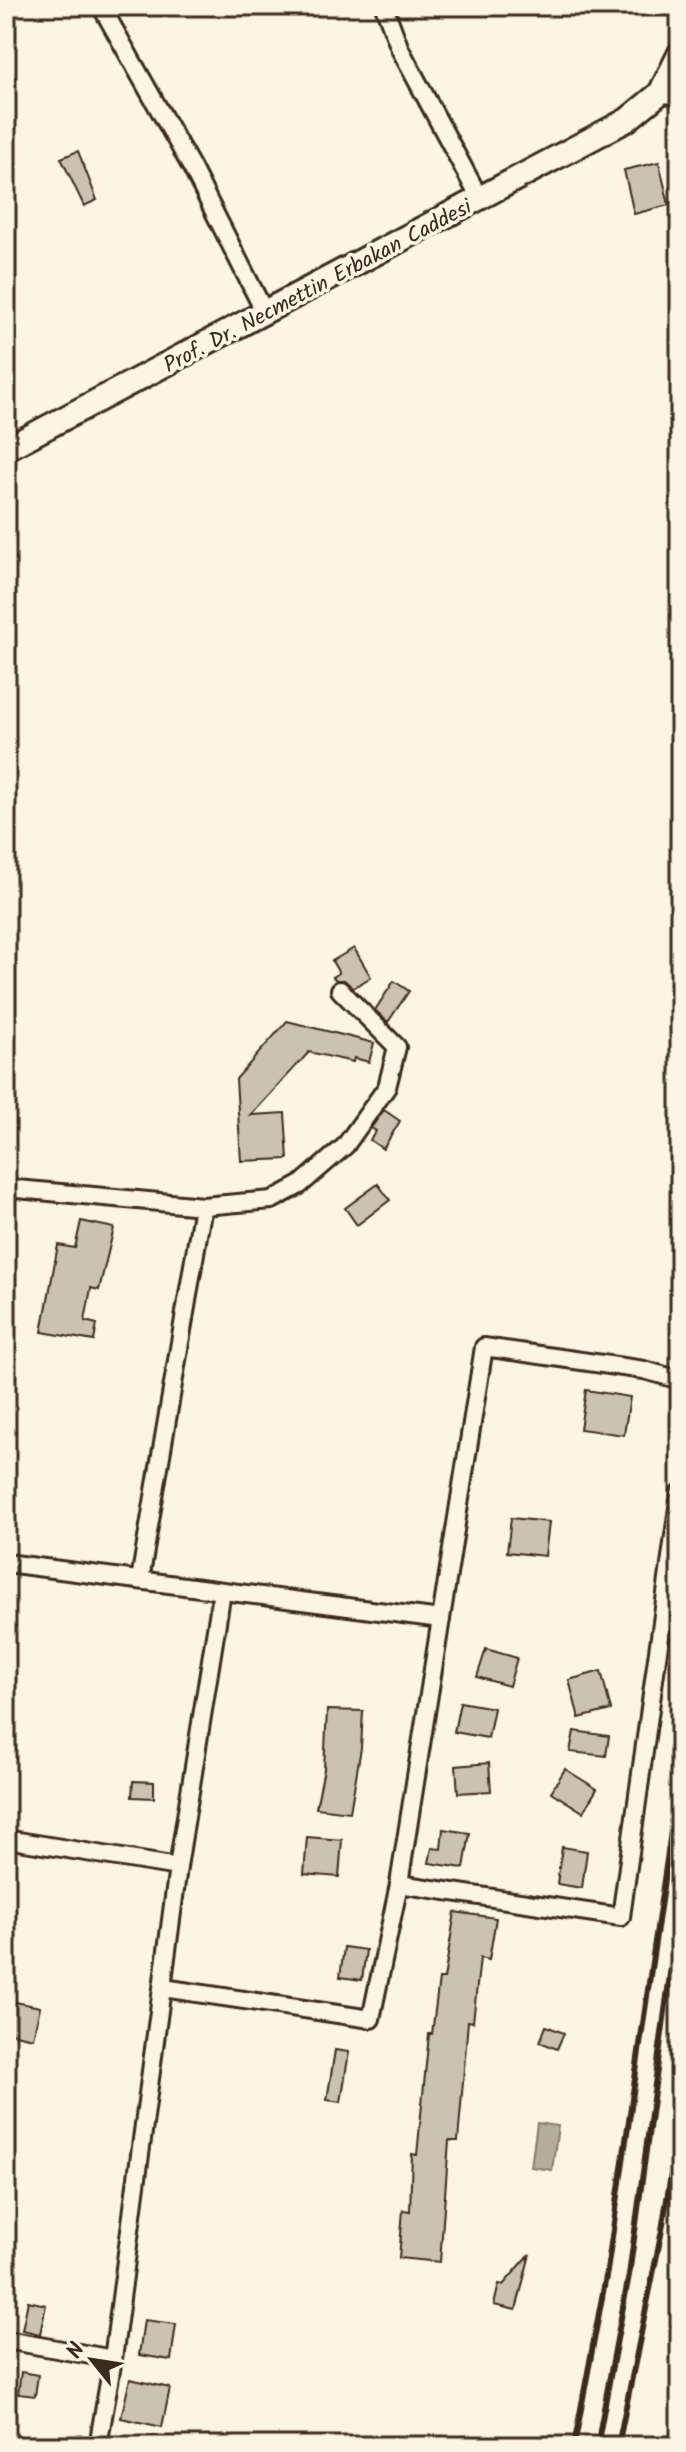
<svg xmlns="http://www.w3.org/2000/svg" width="686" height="2452" font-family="Kalam,sans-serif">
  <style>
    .water { fill: #b7ad9e; stroke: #85796b; stroke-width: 2 }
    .building { fill: #ccc2b3; stroke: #3b2a1e; stroke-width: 2 }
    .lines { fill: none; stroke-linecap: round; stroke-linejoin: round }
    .street-casing { stroke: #3b2a1e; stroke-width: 22 }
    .secondary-casing { stroke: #3b2a1e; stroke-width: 28 }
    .street { stroke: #fcf5e5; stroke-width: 16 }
    .secondary { stroke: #fcf5e5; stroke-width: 22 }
    .rail { stroke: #3b2a1e; stroke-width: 6 }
    .labels { text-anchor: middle; stroke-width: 7; stroke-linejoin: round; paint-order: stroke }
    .street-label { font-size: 22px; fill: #3b2a1e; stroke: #fcf5e5 }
  </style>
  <rect width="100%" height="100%" fill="#fcf5e5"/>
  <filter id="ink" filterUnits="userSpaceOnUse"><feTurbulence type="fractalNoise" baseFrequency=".0125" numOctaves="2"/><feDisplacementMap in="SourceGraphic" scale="16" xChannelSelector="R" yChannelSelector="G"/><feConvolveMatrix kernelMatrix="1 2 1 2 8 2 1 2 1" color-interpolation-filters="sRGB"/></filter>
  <g filter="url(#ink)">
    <path class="water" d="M537,2123l21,3 -6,44 -21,-3z"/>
    <g class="building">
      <path d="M78,151l19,49 -13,6 -23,-48z"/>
      <path d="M659,162l10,43 -35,9 -10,-44z"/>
      <path d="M354,948l17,29 -18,11 -9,-8h-8l-3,-3 6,-4 -7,-12z"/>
      <path d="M394,981l15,10 -21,31 -13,-12z"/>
      <path d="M287,1021l87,22 -5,19 -15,-4 -1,4 -44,-10 -58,63 34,-2 3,46 -47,2 -5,-82z"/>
      <path d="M384,1110l16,11 -17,28 -13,-9 6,-9 -5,-3z"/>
      <path d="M378,1184l12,16 -33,25 -12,-17z"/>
      <path d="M81,1221l33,7 -15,62 -8,-2 -6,33 12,3 -3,17 -52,-9 16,-87 17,3z"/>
      <path d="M586,1390l44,7 -6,38 -44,-6z"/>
      <path d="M511,1518l38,4 -4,34 -38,-4z"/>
      <path d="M486,1649l31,9 -8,28 -32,-9z"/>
      <path d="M601,1671l10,39 -32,8 -10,-38z"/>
      <path d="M460,1702l34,6 -6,30 -34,-6z"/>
      <path d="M327,1710l36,1 -2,37 -11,64 -34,-4 8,-39z"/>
      <path d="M574,1731l35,5 -3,20 -36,-4z"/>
      <path d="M489,1763l2,28 -33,2 -2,-27z"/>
      <path d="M565,1769l32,20 -14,23 -32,-20z"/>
      <path d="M133,1781l21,1v16l-22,-1z"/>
      <path d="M443,1829l27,4 -6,35 -35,-5 3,-15 9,1z"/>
      <path d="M307,1837l35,3 -3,37 -35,-3z"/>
      <path d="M562,1847l25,4 -5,37 -25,-4z"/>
      <path d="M455,1912l41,6 -7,42 -9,-2 -7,64 -5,-1 -10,120h-9l-9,121 -41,-4 4,-48 7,1 2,-57 5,1 12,-121h3l7,-55h5z"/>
      <path d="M344,1947l22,3 -4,30 -22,-3z"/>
      <path d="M6,2000l34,7 -7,31 -27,-6z"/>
      <path d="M546,2026l18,7 -7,16 -17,-7z"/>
      <path d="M335,2050l14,2 -8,50 -14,-2z"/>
      <path d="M530,2254l-14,56 -22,-5 5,-21 4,1z"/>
      <path d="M28,2301l18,4 -6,29 -18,-4z"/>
      <path d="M144,2320l32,4 -5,36 -32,-5z"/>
      <path d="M21,2372l17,3 -3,21 -17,-2z"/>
      <path d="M130,2379l40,9 -8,39 -41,-9z"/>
    </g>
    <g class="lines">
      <g class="street-casing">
        <g id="street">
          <path d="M101,6l91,162 73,145"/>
          <path d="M384,6l16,43 80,150"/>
          <path d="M660,93l20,4"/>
          <path d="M6,1188l197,18 69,-6 28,-15 45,-39 42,-59 10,-40 -57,-57"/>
          <path d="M6,1563l435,56"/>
          <path d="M140,1580l63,-374"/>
          <path d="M6,1839l172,28"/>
          <path d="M399,1884l85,-537 160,23 36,10"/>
          <path d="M163,1988l208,31 28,-135 222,33 59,-424"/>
          <path d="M6,2340l107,19"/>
          <path d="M98,2446l15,-87 65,-492 44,-276"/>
        </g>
      </g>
      <g class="secondary-casing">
        <path id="secondary" d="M6,449l621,-329 33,-27 20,-40"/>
      </g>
      <use href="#street" class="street"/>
      <use href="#secondary" class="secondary"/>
      <g class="rail">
        <path d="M574,2446l33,-175 73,-501"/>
        <path d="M597,2446l32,-171 51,-374"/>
        <path d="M618,2446l44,-216 18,-111"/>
      </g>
    </g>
  </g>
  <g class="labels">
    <g class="street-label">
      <text transform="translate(317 285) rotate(-28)" y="8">Prof. Dr. Necmettin Erbakan Caddesi</text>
    </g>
  </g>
  <rect width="686" height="2452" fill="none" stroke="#fcf5e5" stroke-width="32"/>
  <rect x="16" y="16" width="654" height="2420" fill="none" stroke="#3b2a1e" stroke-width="3" filter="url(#ink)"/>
  <g transform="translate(92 2360) rotate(300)" stroke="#fcf5e5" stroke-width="6" paint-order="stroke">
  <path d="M0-6L14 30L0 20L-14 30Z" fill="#3b2a1e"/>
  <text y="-12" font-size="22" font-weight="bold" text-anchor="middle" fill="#3b2a1e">N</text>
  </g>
</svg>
